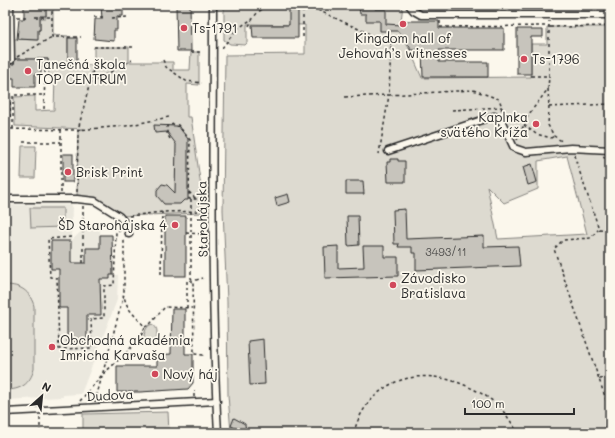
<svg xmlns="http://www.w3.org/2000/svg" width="615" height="438" font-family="Mali,sans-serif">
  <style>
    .built { fill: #ebe8de }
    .green { fill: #dddad0; stroke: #84827e; fill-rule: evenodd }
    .building { fill: #c7c4bc; stroke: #2b2b2b }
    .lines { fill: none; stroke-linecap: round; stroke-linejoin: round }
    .minor-casing { stroke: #2b2b2b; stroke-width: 9 }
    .path { stroke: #2b2b2b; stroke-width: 1.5; stroke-dasharray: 3 3; stroke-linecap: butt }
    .minor { stroke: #fbf7ec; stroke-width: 6 }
    .poi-dot { fill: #d1495b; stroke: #fbf7ec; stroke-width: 1.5 }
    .labels { text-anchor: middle; stroke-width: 3.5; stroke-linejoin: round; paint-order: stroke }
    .number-label { font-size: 11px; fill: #52514f }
    .poi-label { font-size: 13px; fill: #2b2b2b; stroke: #fbf7ec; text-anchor: start }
    .street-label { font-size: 13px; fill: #2b2b2b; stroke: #fbf7ec }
  </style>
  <rect width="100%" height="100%" fill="#fbf7ec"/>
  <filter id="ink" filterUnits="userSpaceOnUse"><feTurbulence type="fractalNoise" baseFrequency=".025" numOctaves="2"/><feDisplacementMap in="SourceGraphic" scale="8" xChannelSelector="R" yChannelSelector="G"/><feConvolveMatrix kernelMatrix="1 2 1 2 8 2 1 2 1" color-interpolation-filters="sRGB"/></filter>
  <g filter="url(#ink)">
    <path class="built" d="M5,205h67l-1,36 15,-14h14v8h12l1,40h5l-1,25 -36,94 -18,1v2l-58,3z"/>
    <g class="green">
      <path d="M47,5h6v30l15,1v29h26v-18h35v15h44v8h17l1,-18h8v33l-12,-1v33h4l11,77v19l-83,3 -24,-15 -18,-2 1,-69 6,-1 -69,-3 -1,-29 21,-1v15l19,-1 1,-33h-6l-1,-18h-34v-20l23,1 1,-10h2v-12h6v-12z"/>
      <path d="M224,5h179l-2,16v13l9,16 12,28 109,-1v-33h16v-17h63v406h-379l-3,-38 -1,-94 -4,-91 2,-155 80,-1v-29l-58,-1v19l-2,2 -15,-1 -6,-4zM567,156l20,78 -89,5 -11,-53 17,17 34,-14v-28z"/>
      <path d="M22,146h14l-1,32h-14z"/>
      <path d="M30,208h33v19l-32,1z"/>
      <path d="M5,285c16,0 25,6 29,21v63c-4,15 -13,21 -29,21z"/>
      <path d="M152,324c3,2 5,4 5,8 1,17 -22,14 -9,-6z"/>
      <path d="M168,412l1,21h-86v-19z"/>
    </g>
    <g class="building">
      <path d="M24,5h22v11h-6v14h-2v10l-21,-1 2,-20h5z"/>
      <path d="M101,5h22v11h-6v14h-3v11l-20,-2 1,-20h7z"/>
      <path d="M176,5h14l1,46h-14z"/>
      <path d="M366,5h9v4h11v15l15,1v-4h38v7h65v22h-65v12h49v15h-65l-1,-27h-12v-4l-5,-4 -7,-11h-18v-10h-14v-7h-6l-1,-7h7z"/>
      <path d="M298,7v31h-45l-1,-13h37v-17z"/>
      <path d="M517,29h14v1h12v7h-12v37h-14z"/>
      <rect x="68" y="38" width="9" height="27"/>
      <path d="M15,59h33v8h-7v7h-6v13h-21v-9h-9v-14h9z"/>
      <path d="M154,125l22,1 3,1 9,12v61h-4l-4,4h-16l-7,-8v-6l5,-6 5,1 8,8 1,-49 -9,-12 -12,1z"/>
      <rect x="63" y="154" width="10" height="28"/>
      <path d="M390,159h8v2h7v21h-17l-1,-20h3z"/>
      <path d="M532,164l5,18 -9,3 -5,-18z"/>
      <path d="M346,181h17l1,13h-18z"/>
      <path d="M288,194l2,8 -13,4 -2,-8z"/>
      <path d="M405,209l1,30 78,-3v11l34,-1 2,20 -104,4v-17h-4v-6h-14l1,-3h-5l-1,-34z"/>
      <rect x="165" y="216" width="21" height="60"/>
      <path d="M347,216h11l1,29 -11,1z"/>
      <path d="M100,235h12l1,40h-3v4h-10l1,36h-14v27h-20v-34h-8v-39h-8v-28h20v22h15v-15h14z"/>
      <path d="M338,246v22l26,-1 -1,-21h21v11h14v19l-73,2 -1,-31z"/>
      <path d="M172,309h13v45h8v29l-5,6 -48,3h-23v-26h40v-11l14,-1z"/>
      <path d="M263,339l2,45 -15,1 -2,-44z"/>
      <path d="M234,418l11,6 1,9h-7l-1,-4 -7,-3z"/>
    </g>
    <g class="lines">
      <g class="minor-casing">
        <g id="minor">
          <path d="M10,5l1,55"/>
          <path d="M213,5c0,143 -3,286 5,428"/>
          <path d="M409,5l5,6 7,4h189"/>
          <path d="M388,151l106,-35 6,2 14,30 12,4 45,-4 39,2"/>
          <path d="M5,199h72l18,2 24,15 7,8 3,10"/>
          <path d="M5,412l212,-11"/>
        </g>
      </g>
      <g class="path">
        <path d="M52,5v32h29"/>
        <path d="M307,5l84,39 -2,51 84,-5 26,9 3,8 -1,5"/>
        <path d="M17,17h12"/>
        <path d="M35,17h17"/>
        <path d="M94,17h12"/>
        <path d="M112,18l17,-1"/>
        <path d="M440,21v6l109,-1"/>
        <path d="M249,26c3,-6 7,-14 14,-17 3,-1 6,-1 9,-4"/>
        <path d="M550,27l60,-1"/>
        <path d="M303,37v-32"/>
        <path d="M94,47h39"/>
        <path d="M222,48l15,-19 15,-10"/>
        <path d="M191,52h11"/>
        <path d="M17,57l35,-20"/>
        <path d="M163,60l3,7 20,14 16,2"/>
        <path d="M531,76h18v-55"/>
        <path d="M10,78v43"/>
        <path d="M89,84l43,-24"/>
        <path d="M548,89l1,18 -1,18 6,11 9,6"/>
        <path d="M345,97l44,-2 -10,59"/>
        <path d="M549,107l61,-3"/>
        <path d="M44,109l1,-39"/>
        <path d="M452,110l50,-3"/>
        <path d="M524,125l12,9 15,4 3,-2"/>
        <path d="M5,129l73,1 48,-4 43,-9"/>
        <path d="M5,129v-51"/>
        <path d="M13,129v-34h31"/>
        <path d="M170,139l-3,-6v-7l7,-2 4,1 12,15 -1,59h13"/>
        <path d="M517,140l12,-26 19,-25 1,-13"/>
        <path d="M23,142h38"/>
        <path d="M574,155l25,74 -9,9 -27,2 -9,9 56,162"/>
        <path d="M603,156l7,10"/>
        <path d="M77,192l1,-62 16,-64"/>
        <path d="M189,192l7,7"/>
        <path d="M61,193v-64"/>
        <path d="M191,199v79l2,3 1,73 10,1"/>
        <path d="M83,206v57"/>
        <path d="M129,216l33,-4 40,-1 4,-1"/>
        <path d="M599,229l11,1"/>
        <path d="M186,233l16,1"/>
        <path d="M71,237l-23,2 2,38 7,1 2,71 33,-1 -1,-29 13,-1v-32l10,-1 2,-53 5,-3"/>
        <path d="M161,274l1,-62"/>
        <path d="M187,308v-27h6l10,-3"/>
        <path d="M145,327l6,-4 14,-16 27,1"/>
        <path d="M599,379l11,-1"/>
        <path d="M194,397v-7"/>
        <path d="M80,401l22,-26 23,-21 15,-16 5,-11c-9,-11 -19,-17 -21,-32"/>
        <path d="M95,402l29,-108v-56"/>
        <path d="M40,433v-17"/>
        <path d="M354,433c3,-14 10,-26 20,-36 33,-34 86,-21 120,5 10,8 17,20 24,31"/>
      </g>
      <use href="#minor" class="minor"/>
    </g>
  </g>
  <g class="poi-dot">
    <circle cx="403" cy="24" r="4"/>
    <circle cx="184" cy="28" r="4"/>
    <circle cx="524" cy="59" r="4"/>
    <circle cx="28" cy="71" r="4"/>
    <circle cx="536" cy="124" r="4"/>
    <circle cx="68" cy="172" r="4"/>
    <circle cx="175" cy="225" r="4"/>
    <circle cx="393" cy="285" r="4"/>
    <circle cx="52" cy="347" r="4"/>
    <circle cx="155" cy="374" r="4"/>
  </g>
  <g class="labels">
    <g class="number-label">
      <text x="446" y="256">3493/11</text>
    </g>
    <g class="poi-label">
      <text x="192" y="33">Ts-1791</text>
      <text x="403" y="43" text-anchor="middle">Kingdom hall of<tspan x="403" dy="15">Jehovah’s witnesses</tspan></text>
      <text x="532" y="64">Ts-1796</text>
      <text x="36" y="69">Tanečná škola<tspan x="36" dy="15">TOP CENTRUM</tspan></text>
      <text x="528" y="122" text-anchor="end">Kaplnka<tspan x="528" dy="15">svätého Kríža</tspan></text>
      <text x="76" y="177">Brisk Print</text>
      <text x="167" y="230" text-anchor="end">ŠD Starohájska 4</text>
      <text x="401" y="283">Závodisko<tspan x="401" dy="15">Bratislava</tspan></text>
      <text x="60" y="345">Obchodná akadémia<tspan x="60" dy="15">Imricha Karvaša</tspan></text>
      <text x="163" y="379">Nový háj</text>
    </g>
    <g class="street-label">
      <text transform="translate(202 219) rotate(-91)" y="5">Starohájska</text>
      <text transform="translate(110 395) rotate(-3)" y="5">Dudova</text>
    </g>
  </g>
  <rect width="615" height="438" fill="none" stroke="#fbf7ec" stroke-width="20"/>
  <rect x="10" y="10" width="595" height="418" fill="none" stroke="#2b2b2b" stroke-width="1.5" filter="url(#ink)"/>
  <g transform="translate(42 396) rotate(27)" stroke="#fbf7ec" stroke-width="3" paint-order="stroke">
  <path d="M0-3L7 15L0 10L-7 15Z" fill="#2b2b2b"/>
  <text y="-6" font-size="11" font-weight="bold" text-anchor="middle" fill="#2b2b2b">N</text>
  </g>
  <path d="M465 408v6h109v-6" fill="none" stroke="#2b2b2b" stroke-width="2"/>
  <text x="471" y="408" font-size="12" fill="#2b2b2b" stroke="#fbf7ec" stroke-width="3" paint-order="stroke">100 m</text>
</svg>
